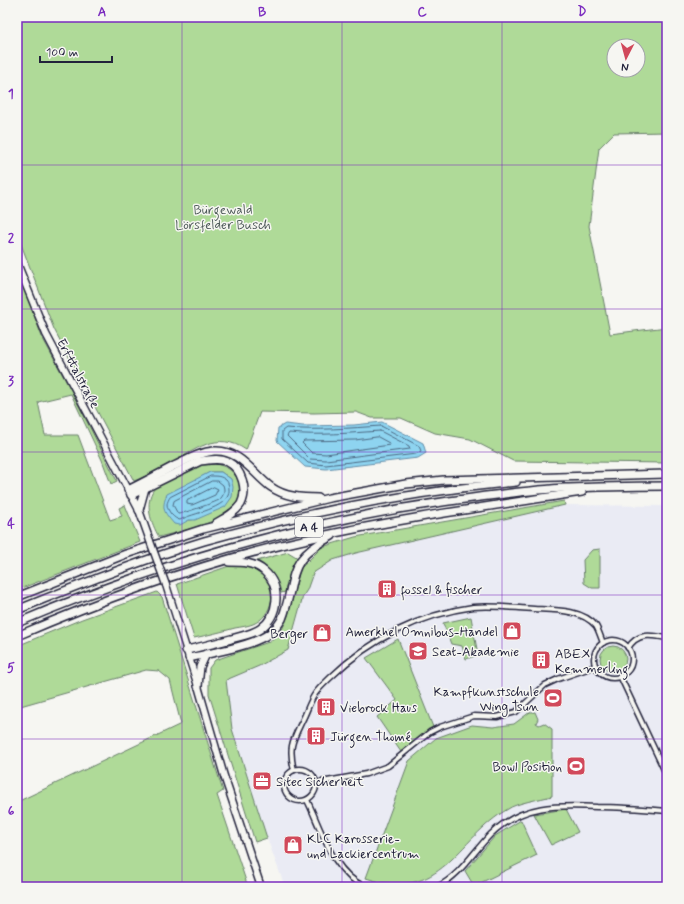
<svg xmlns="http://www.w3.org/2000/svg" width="684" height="904" font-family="Mynerve,sans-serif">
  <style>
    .built { fill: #eaebf4 }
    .green { fill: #afda98; stroke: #687e6a; fill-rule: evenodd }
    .water { fill: #8ed4f0; stroke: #638da8 }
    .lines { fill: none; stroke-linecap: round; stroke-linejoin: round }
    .shore { stroke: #4d6983; stroke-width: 1 }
    .minor-casing { stroke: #22223b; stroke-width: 7 }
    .secondary-casing { stroke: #22223b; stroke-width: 9 }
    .motorway-casing { stroke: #22223b; stroke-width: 10 }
    .minor { stroke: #f6f6f2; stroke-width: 4 }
    .secondary { stroke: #f6f6f2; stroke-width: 6 }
    .motorway { stroke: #f6f6f2; stroke-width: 7 }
    .secondary-bridge-casing { stroke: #22223b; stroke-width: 9; stroke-linecap: butt }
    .secondary-bridge { stroke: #f6f6f2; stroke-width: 6 }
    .grid { fill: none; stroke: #7b2cbf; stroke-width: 1; stroke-opacity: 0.55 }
    .labels { text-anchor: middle; stroke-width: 3; stroke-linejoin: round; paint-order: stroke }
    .shield { fill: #f6f6f2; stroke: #626272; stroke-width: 1 }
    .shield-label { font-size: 12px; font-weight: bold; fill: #22223b }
    .park-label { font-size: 13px; fill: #4c5957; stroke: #f6f6f2 }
    .street-label { font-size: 13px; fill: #22223b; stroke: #f6f6f2 }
    .poi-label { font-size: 13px; fill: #22223b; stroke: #f6f6f2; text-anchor: start }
    .neatline { fill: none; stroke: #7b2cbf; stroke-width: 1.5 }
    .grid-label { font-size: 13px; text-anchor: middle; font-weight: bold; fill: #7b2cbf }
  </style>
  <rect width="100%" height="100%" fill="#f6f6f2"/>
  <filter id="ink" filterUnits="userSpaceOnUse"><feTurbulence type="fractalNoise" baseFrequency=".025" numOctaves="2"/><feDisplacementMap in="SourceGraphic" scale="8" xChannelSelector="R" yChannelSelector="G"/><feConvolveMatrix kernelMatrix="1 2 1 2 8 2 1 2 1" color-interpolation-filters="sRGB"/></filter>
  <g filter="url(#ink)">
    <path class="built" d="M565,505l102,1v381h-382l-18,-49 -35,-109 -6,-49 33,-14 36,-39 8,-31 4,-6 6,-17 20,-13 23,-7z"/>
    <g class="green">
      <path d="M17,17h650v115l-53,1 -15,15 -10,78 21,108 57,-7v136l-154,-2 -43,-22 -35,-6 -34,-15h-29l-16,-6 -42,1 -54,-1 -14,38c-29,-20 -51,0 -76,14 -12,7 -24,12 -36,17l-80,-152 -37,-95zM614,46h24v24h-24z"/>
      <path d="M17,269l25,68 31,57 44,87 -6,3 -9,-24 -31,-66 -33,8 7,33h33l32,85 12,-4 -3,-8 6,-3 15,37 -123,48z"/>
      <path d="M215,464c11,2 19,6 23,17 14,38 -54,49 -79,56 -8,-14 -15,-34 -5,-48l49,-24zM210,472h11l10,7c-11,16 -22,41 -42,41l7,-40z"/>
      <path d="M564,501l1,4 -209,48 -23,7 -20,13 -6,17 -4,6 -15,54 -29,16 -33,14 6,49 35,109 -12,4 -46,-148v-26l6,-8 54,-18 12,-10 7,-16 12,-47 22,-22 33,-10z"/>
      <path d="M600,549v39h-8l-8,-5 -1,-23 9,-10z"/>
      <path d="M288,552l10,6 -9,18 -4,16 -4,1c-3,-17 -10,-22 -24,-32z"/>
      <path d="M232,565c11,1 20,2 29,9 18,13 12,42 -8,50 -5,2 -12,3 -18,4 -14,4 -27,7 -41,10l-17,-54z"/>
      <path d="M157,592l5,5 61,194 -6,4 31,92h-231v-85l164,-78 -11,-44 -11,-9 -13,-1 -129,37v-61l65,-27z"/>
      <path d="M471,617l7,38 -12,4 -4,-13 -11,-2 -8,-21z"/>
      <path d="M398,639l35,88 -32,25 -24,-35 20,-17 -31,-42z"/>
      <circle cx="613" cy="659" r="13"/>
      <path d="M530,712h5l3,7 -2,4 3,2 5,-2 8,6v67c-11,3 -36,7 -44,13 -52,30 -66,95 -142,69l43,-117 27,-23 36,-13 21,2 21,-3z"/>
      <path d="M566,809l12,23 -27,13 -17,-31z"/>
      <path d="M521,820l16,35 -63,31 -9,-15 30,-35z"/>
    </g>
    <g class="water">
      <path d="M382,422l41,21 3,10 -8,5 -92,11 -21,-2 -28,-26 1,-13 7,-4 18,2 51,-1z"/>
      <path d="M210,472h11l10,7 2,8 -1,10 -7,10 -30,13h-6l-9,5 -6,-1c-10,-12 -13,-15 -7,-30z"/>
    </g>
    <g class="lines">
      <g class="shore">
        <path d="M381,426l38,20 2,5 -5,3 -90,11 -18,-2 -26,-24v-8l4,-3c32,3 63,0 95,-2z"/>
        <path d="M380,431l29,15 1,3 -84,11 -16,-1 -23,-23 2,-3c30,3 61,0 91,-2z"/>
        <path d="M378,437l11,6 1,2 -64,9 -14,-1 -10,-10 2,-2 51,-1z"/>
        <path d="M211,476c6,0 10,0 15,4 3,3 3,8 3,12 -2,17 -37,21 -49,28 -6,-1 -13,-9 -13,-16 0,-1 2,-6 3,-7z"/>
        <path d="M212,481h6l5,4c2,5 1,11 -4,15 -3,2 -37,14 -41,14l-5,-9 1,-4z"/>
        <path d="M214,487l4,2 -3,6 -23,10 -5,-1v-3z"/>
      </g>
      <g class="minor-casing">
        <g id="minor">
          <circle cx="613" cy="659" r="19"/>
          <path d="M628,648c10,-16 23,-13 39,-10"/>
          <path d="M620,676l47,100"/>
          <circle cx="300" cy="785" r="16"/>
          <path d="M294,770c-6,-24 -1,-30 9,-51 4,-8 7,-18 12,-25 4,-6 11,-12 16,-17 38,-37 90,-63 142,-70 20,-2 41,1 61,2 20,1 48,0 62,17 3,5 5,12 7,17"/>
          <path d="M316,783l50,-9 22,-8 42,-34 10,-5 34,-11 23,1 19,-5 29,-27 13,-6 38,-13"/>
          <path d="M307,800c15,30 25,72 58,87"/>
          <path d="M437,887c24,-12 36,-35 54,-53 31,-30 67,-29 106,-27 23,0 47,2 70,4"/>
        </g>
      </g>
      <g class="secondary-casing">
        <g id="secondary">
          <path d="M17,263l29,71 93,176 11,31"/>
          <path d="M166,585l32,101 26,90 37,111"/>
        </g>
      </g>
      <g class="motorway-casing">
        <g id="motorway">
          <path d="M128,490c16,-8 31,-16 46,-24 13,-6 26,-14 40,-15 26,-2 39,23 57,36 14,10 31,11 47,11"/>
          <path d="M131,495l69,-34c10,-1 19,-3 28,1 14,7 20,28 13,42 -6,9 -16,14 -25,19"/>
          <path d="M139,510l6,-22"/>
          <path d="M17,597l109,-43 77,-25 126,-31 77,-14 38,-4 223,-6"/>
          <path d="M17,610c61,-25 124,-50 187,-69 102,-29 207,-49 312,-59"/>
          <path d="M17,623c139,-59 283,-101 432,-122 39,-5 78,-11 117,-13 34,-1 67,-2 101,-2"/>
          <path d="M17,636c95,-41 194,-76 295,-98 89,-20 180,-32 270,-46"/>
          <path d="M186,650c15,-3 30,-7 45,-11 9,-3 20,-4 29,-10 19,-13 22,-43 4,-58 -10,-9 -23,-9 -35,-9"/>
          <path d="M189,658c22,-5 64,-12 81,-25 5,-3 9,-9 12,-14 16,-42 2,-58 50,-83"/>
          <path d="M198,686l2,-19 6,-13"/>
        </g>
      </g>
      <use href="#minor" class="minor"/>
      <use href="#secondary" class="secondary"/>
      <use href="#motorway" class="motorway"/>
      <g class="secondary-bridge-casing">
        <path id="secondary-bridge" d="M150,541l16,44"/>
      </g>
      <use href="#secondary-bridge" class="secondary-bridge"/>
    </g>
  </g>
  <path class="grid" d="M182,17v870M342,17v870M502,17v870M17,165h650M17,309h650M17,452h650M17,595h650M17,739h650"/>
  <defs>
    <g id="building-square" transform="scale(1)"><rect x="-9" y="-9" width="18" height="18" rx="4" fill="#d1495b" stroke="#f6f6f2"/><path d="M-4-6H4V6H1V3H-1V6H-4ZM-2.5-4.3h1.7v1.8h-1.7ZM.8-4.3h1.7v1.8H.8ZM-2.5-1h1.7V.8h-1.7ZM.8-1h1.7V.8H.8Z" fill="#fff"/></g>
    <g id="shop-square" transform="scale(1)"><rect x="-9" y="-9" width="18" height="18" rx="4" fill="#d1495b" stroke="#f6f6f2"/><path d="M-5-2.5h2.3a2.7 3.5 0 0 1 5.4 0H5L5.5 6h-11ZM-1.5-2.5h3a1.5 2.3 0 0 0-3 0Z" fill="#fff"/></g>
    <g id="school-square" transform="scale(1)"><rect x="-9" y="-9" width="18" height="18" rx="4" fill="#d1495b" stroke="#f6f6f2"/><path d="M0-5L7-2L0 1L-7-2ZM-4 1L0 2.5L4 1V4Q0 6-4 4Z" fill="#fff"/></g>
    <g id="stadium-square" transform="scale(1)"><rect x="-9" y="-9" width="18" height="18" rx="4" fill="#d1495b" stroke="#f6f6f2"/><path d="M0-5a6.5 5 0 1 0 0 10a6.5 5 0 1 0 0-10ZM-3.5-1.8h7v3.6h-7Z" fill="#fff"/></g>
    <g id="office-square" transform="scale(1)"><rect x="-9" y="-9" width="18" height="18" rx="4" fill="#d1495b" stroke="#f6f6f2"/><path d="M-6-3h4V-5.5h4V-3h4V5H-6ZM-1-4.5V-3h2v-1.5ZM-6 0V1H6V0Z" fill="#fff"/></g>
  </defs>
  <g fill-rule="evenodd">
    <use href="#building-square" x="387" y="589"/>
    <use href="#shop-square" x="512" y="631"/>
    <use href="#shop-square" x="322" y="633"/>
    <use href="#school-square" x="418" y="651"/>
    <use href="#building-square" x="541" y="660"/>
    <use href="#stadium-square" x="553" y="698"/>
    <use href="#building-square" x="326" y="707"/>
    <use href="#building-square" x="316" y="736"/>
    <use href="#stadium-square" x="576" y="766"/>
    <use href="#office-square" x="262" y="781"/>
    <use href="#shop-square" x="293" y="845"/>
  </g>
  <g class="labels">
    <rect class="shield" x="295" y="517" width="28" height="20" rx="3"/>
    <g class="shield-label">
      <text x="309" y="531">A 4</text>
    </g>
    <g class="park-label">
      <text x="223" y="214">Bürgewald<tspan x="223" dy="15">Lörsfelder Busch</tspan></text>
    </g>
    <g class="street-label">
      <text transform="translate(79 373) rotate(62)" y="5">Erfttalstraße</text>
    </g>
    <g class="poi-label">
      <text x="401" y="594">fossel &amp; fischer</text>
      <text x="498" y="636" text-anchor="end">Amerkhel Omnibus-Handel</text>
      <text x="308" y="638" text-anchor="end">Berger</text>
      <text x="432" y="656">Seat-Akademie</text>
      <text x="555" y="658">ABEX<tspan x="555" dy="15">Kemmerling</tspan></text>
      <text x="539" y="696" text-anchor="end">Kampfkunstschule<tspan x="539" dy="15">Wing Tsun</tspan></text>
      <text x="340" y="712">Viebrock Haus</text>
      <text x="330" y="741">Jürgen Thomé</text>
      <text x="562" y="771" text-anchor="end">Bowl Position</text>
      <text x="276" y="786">Sitec Sicherheit</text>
      <text x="307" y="843">KLC Karosserie-<tspan x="307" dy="15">und Lackiercentrum</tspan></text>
    </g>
  </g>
  <rect width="684" height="904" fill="none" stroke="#f6f6f2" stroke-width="44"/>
  <g transform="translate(626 58) rotate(186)"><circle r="19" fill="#f6f6f2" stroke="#a1a1a9"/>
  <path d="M0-3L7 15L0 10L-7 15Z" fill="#d1495b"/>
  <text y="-6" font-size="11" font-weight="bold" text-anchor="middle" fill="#22223b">N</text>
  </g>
  <path d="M40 56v6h72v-6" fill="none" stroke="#22223b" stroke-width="2"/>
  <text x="46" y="56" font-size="12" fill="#22223b" stroke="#f6f6f2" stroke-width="3" paint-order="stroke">100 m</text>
  <rect x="22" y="22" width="640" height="860" class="neatline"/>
  <g class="grid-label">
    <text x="102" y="16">A</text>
    <text x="262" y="16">B</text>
    <text x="422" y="16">C</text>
    <text x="582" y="16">D</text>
    <text x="11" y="98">1</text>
    <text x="11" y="242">2</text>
    <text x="11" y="385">3</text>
    <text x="11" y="528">4</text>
    <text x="11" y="672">5</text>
    <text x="11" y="815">6</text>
  </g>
</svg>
